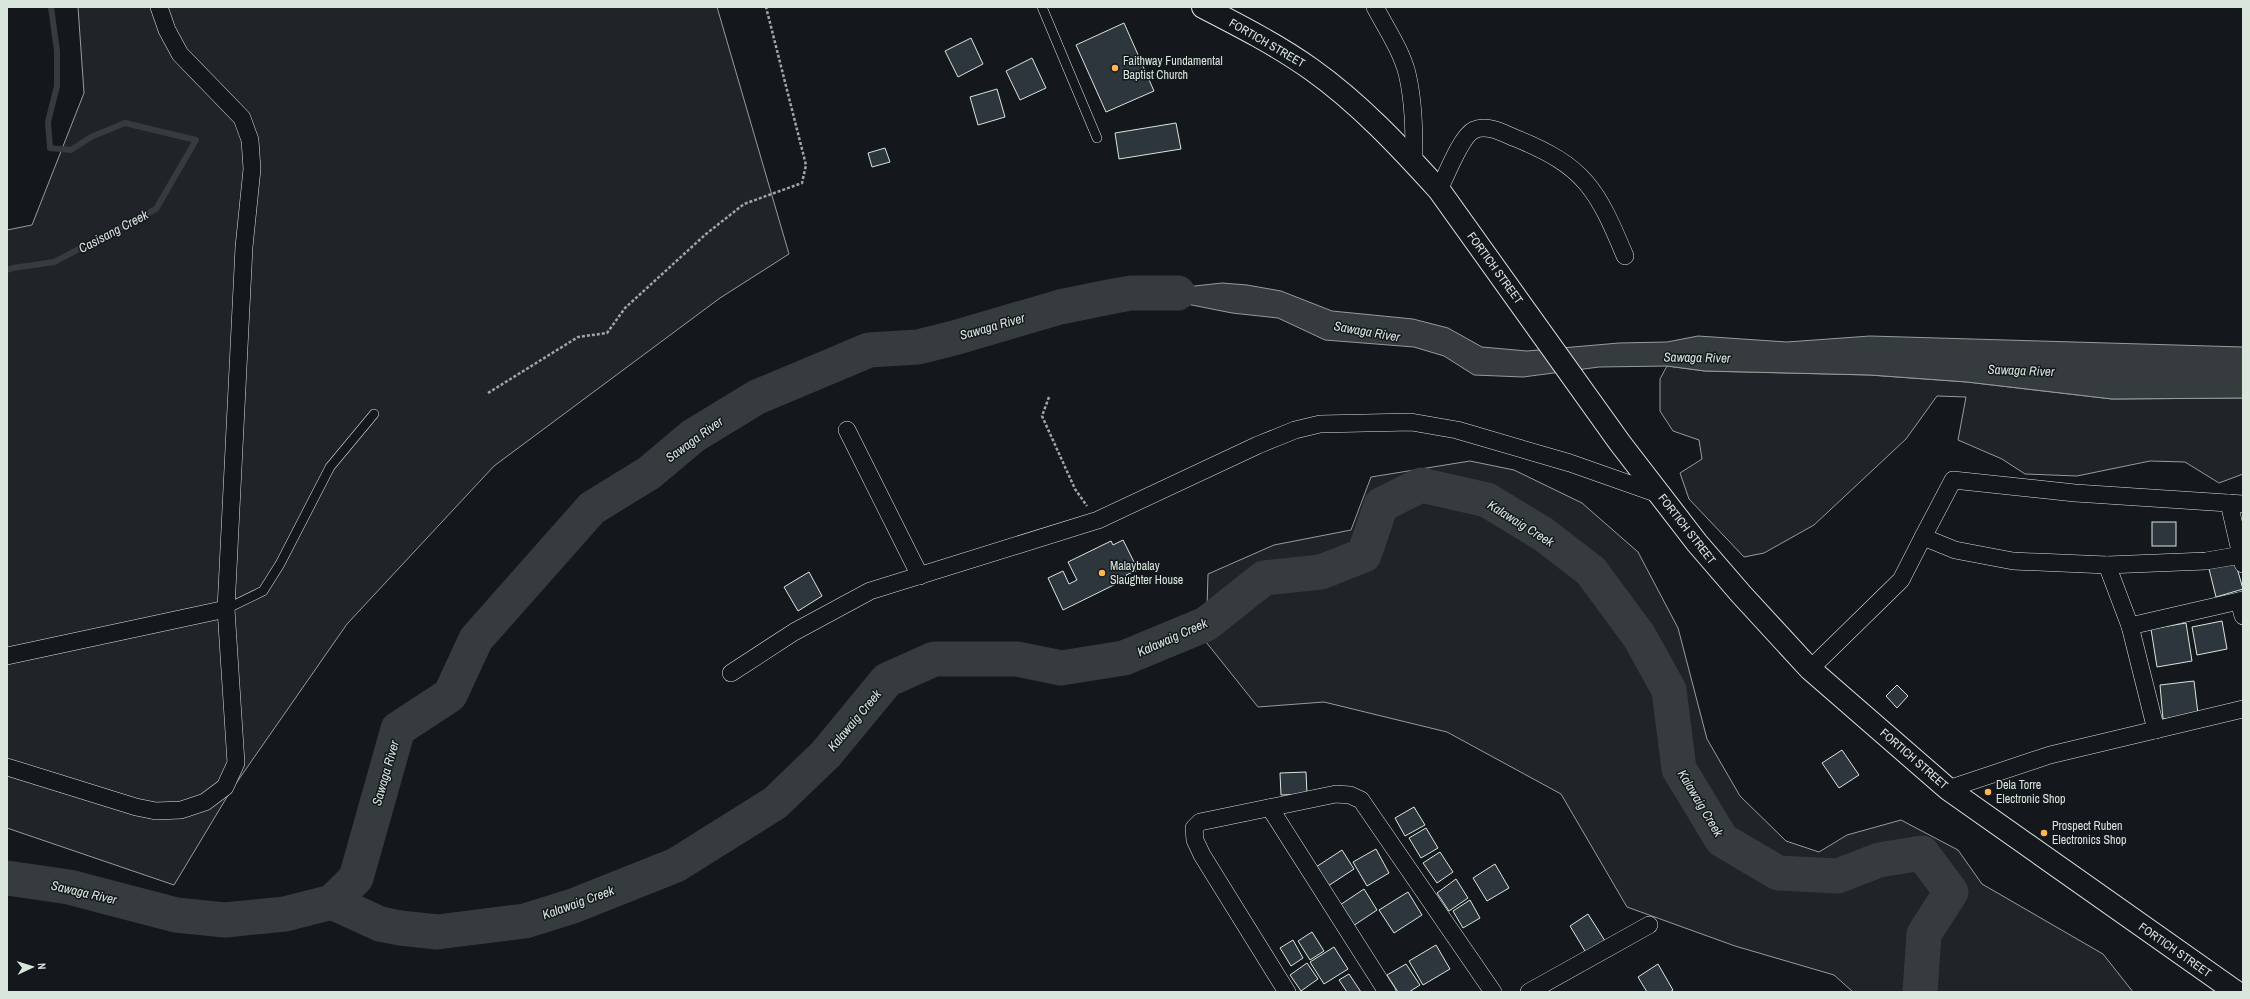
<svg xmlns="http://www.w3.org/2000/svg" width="2250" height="999" font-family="'Archivo Narrow',sans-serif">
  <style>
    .green { fill: #202428; stroke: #939e99 }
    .water { fill: #363b3e; stroke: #939e99 }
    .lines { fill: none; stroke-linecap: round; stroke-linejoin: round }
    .stream { stroke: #363b3e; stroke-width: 6 }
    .river { stroke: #363b3e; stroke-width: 35 }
    .building { fill: #2c363c; stroke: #d8e6dc }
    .lane-casing { stroke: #d8e6dc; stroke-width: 10 }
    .street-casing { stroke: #d8e6dc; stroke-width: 18 }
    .highway-casing { stroke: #d8e6dc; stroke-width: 24 }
    .path { stroke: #9da8a2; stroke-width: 2.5; stroke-dasharray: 3 2; stroke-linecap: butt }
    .lane { stroke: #14181c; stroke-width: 9 }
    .street { stroke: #14181c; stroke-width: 17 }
    .highway { stroke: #14181c; stroke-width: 22 }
    .poi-dot { fill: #ffb74d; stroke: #14181c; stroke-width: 1.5 }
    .labels { text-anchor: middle; stroke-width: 3; stroke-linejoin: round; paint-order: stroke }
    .street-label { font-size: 12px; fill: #d8e6dc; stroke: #14181c }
    .poi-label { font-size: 12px; fill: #d8e6dc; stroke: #14181c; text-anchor: start }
    .water-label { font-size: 13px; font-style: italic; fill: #d8e6dc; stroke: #14181c }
  </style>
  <rect width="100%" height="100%" fill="#14181c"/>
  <g class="green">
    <path d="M78,7h639l72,247 -69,44 -226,168 -147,158 -117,168 -56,93 -167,-57v-598l25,-5 52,-132z"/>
    <path d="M1667,366l38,5 165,4 97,7 145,17 131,-1v76l-24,9 -34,-21 -35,-1 -73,15 -52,-2 -23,-15 -44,-19 8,-43 -29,-1 -31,43 -92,86 -50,28 -20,4 -55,-58 -9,-26 22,-14 -3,-19 -26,-9 -13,-20v-32z"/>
    <path d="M1470,461l44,9 68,33 56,49 40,76 29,111 33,57 46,45 33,11 28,-17 54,-15 57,30 24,34 121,70 30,38h-280l-19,-17 -99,-29 -108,-39 -66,-113 -114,-62 -123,-30 -66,5 -52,-65 2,-68 66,-29 77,-15 20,-53z"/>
  </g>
  <path class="water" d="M1222,283l25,2 34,6 51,20 81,8 35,9 34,19 45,4 92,-8 48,-1 31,-6 89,6 83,-6 373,11v51l-131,1 -145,-17 -97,-7 -165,-4 -38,-5 -68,1 -76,10 -49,-2 -30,-19 -30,-9 -89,-7 -47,-22 -46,-5 -101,-20z"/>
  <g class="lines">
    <path class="stream" d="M7,270l6,-2 41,-6 102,-53 40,-69 -71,-17 -34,14 -20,13 -21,-2 -2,-26 9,-36v-35l-6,-44"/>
    <g class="river">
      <path d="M7,878l62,9 107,28 49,5 60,-6 47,-12 24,-24 42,-149 52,-34 26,-56 116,-131 57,-35 44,-37 64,-39 112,-47 49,-3 36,-9 106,-31 54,-11 17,-3h47"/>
      <path d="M332,902l48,22 20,4 37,4 88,-11 48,-15 103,-41 99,-62 51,-49 61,-74 47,-21h83l44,9 63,-10 82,-34 58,-46 57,-6 43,-17 17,-50 40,-20 66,15 56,34 48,37 48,65 30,54 10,79 43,71 56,33 60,3 41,-16 43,-7 29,39 -27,42 -4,58"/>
    </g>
  </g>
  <g class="building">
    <path d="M1124,23l30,68 -48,21 -30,-67z"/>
    <path d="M971,38l12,26 -25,13 -13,-26z"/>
    <path d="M1032,58l14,30 -26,12 -14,-29z"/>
    <path d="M997,89l8,28 -27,8 -8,-28z"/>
    <path d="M1176,123l5,26 -62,10 -4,-26z"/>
    <path d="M885,148l5,14 -18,5 -4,-14z"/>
    <rect x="2152" y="522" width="24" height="24"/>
    <path d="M1123,540l15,30 -12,5 2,3 -65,32 -15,-32 15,-7 6,13 8,-4 -9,-18 43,-21 2,4z"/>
    <path d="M2235,561l8,28 -27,8 -7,-28z"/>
    <path d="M809,572l13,24 -24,15 -14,-24z"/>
    <path d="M2222,621l5,28 -30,6 -5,-28z"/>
    <path d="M2186,623l6,38 -35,6 -6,-38z"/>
    <path d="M2194,681l4,33 -35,5 -3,-34z"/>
    <path d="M1897,685l11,11 -11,12 -11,-12z"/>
    <path d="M1842,750l17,25 -20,13 -17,-25z"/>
    <path d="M1306,772l1,22 -26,1 -1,-22z"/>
    <path d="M1414,807l11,18 -20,11 -10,-18z"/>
    <path d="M1426,828l12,20 -17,10 -12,-20z"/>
    <path d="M1376,849l13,24 -22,13 -14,-24z"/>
    <path d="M1342,850l12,19 -26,17 -12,-19z"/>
    <path d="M1440,852l13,20 -16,11 -14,-20z"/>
    <path d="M1495,864l14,24 -22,13 -14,-23z"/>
    <path d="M1456,879l12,19 -19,13 -12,-18z"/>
    <path d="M1364,889l13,21 -27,18 -13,-21z"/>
    <path d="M1408,892l14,23 -28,18 -15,-23z"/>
    <path d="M1470,900l10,18 -17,10 -10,-17z"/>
    <path d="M1588,914l19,30 -19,12 -18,-30z"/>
    <path d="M1312,932l12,19 -14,9 -12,-19z"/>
    <path d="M1293,940l10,18 -12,8 -11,-18z"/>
    <path d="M1436,945l14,24 -27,16 -14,-24z"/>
    <path d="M1334,947l14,22 -24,15 -14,-22z"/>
    <path d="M1307,963l11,16 -17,12 -11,-16z"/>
    <path d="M1406,964l14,21 -11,7h-11l-11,-17z"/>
    <path d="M1658,964l15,26 -3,2h-23l-9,-15z"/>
    <path d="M1349,974l12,18h-14l-8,-12z"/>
  </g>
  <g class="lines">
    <g class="lane-casing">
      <g id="lane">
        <path d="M1042,7l55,131"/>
        <path d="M226,609l37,-18 17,-27 50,-97 44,-53"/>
      </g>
    </g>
    <g class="street-casing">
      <g id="street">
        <path d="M1375,7c11,21 26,43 32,66 7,29 7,60 7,89"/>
        <path d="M1439,190c7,-14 22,-54 35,-60 13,-6 29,3 41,8 70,28 82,51 110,118"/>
        <path d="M847,430l73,146"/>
        <path d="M2229,503l14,61"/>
        <path d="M1923,537l30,-57 122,13 168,11"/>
        <path d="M2107,565l23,61 26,104"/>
        <path d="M2239,601l4,15"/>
        <path d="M2130,626l113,-26"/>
        <path d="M7,656l219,-47"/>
        <path d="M1810,669l91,-89 22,-43 32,13 58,11 94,4 99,-4 35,-6"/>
        <path d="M731,673l63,-41 76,-41 228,-71 160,-75 37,-15 25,-6 91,-2 46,8 113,33 91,32"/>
        <path d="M7,767l129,40 20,4 25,-1 24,-8 20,-15 11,-24 -10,-154 18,-362 8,-78 -2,-29 -8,-22 -62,-64 -13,-24 -8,-23"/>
        <path d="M1948,789l102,-34 193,-46"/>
        <path d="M1270,808l117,184"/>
        <path d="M1287,992l-85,-137 -7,-15 -1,-12 6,-6 136,-28 14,1 11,5 132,192"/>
        <path d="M1529,992l120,-67"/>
      </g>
    </g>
    <g class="highway-casing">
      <path id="highway" d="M1203,7c37,19 74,38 108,62 48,34 89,78 128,121l181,253 77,100 44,51 69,75 138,120 288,203"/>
    </g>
    <g class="path">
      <path d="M488,393l90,-56 29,-4 18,-25 81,-74 38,-30 58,-21 4,-18 -40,-158"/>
      <path d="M1049,397l-7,19 33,73 12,17"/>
    </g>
    <use href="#lane" class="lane"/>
    <use href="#street" class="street"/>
    <use href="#highway" class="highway"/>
  </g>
  <g class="poi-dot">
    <circle cx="1115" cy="68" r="4"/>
    <circle cx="1102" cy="573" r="4"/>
    <circle cx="1988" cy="792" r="4"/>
    <circle cx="2044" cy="833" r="4"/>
  </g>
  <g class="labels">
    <g class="street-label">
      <text transform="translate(1267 43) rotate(30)" y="4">FORTICH STREET</text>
      <text transform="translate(1495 268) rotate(54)" y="4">FORTICH STREET</text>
      <text transform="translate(1687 529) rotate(52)" y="4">FORTICH STREET</text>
      <text transform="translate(1914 759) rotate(41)" y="4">FORTICH STREET</text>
      <text transform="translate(2175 950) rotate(35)" y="4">FORTICH STREET</text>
    </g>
    <g class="poi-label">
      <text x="1123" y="65">Faithway Fundamental<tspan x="1123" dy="14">Baptist Church</tspan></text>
      <text x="1110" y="570">Malaybalay<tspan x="1110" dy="14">Slaughter House</tspan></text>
      <text x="1996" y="789">Dela Torre<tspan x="1996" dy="14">Electronic Shop</tspan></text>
      <text x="2052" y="830">Prospect Ruben<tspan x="2052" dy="14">Electronics Shop</tspan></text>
    </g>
    <g class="water-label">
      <text transform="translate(113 231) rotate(-28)" y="5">Casisang Creek</text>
      <text transform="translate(992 326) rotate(-16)" y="5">Sawaga River</text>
      <text transform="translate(1367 331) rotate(10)" y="5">Sawaga River</text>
      <text transform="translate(1697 357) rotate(1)" y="5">Sawaga River</text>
      <text transform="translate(2021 370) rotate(2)" y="5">Sawaga River</text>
      <text transform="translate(694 439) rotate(-36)" y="5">Sawaga River</text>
      <text transform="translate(1521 523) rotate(32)" y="5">Kalawaig Creek</text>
      <text transform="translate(1172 637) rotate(-24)" y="5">Kalawaig Creek</text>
      <text transform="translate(854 720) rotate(-50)" y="5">Kalawaig Creek</text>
      <text transform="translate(385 773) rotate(-74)" y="5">Sawaga River</text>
      <text transform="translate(1701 803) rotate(59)" y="5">Kalawaig Creek</text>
      <text transform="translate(84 892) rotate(13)" y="5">Sawaga River</text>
      <text transform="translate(578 902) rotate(-20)" y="5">Kalawaig Creek</text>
    </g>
  </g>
  <rect width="2250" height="999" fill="none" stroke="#d8e6dc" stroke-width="16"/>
  <g transform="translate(32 967) rotate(86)" stroke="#14181c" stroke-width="3" paint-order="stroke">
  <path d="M0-3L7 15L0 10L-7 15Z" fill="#d8e6dc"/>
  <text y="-6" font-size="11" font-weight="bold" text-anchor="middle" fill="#d8e6dc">N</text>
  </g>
</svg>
